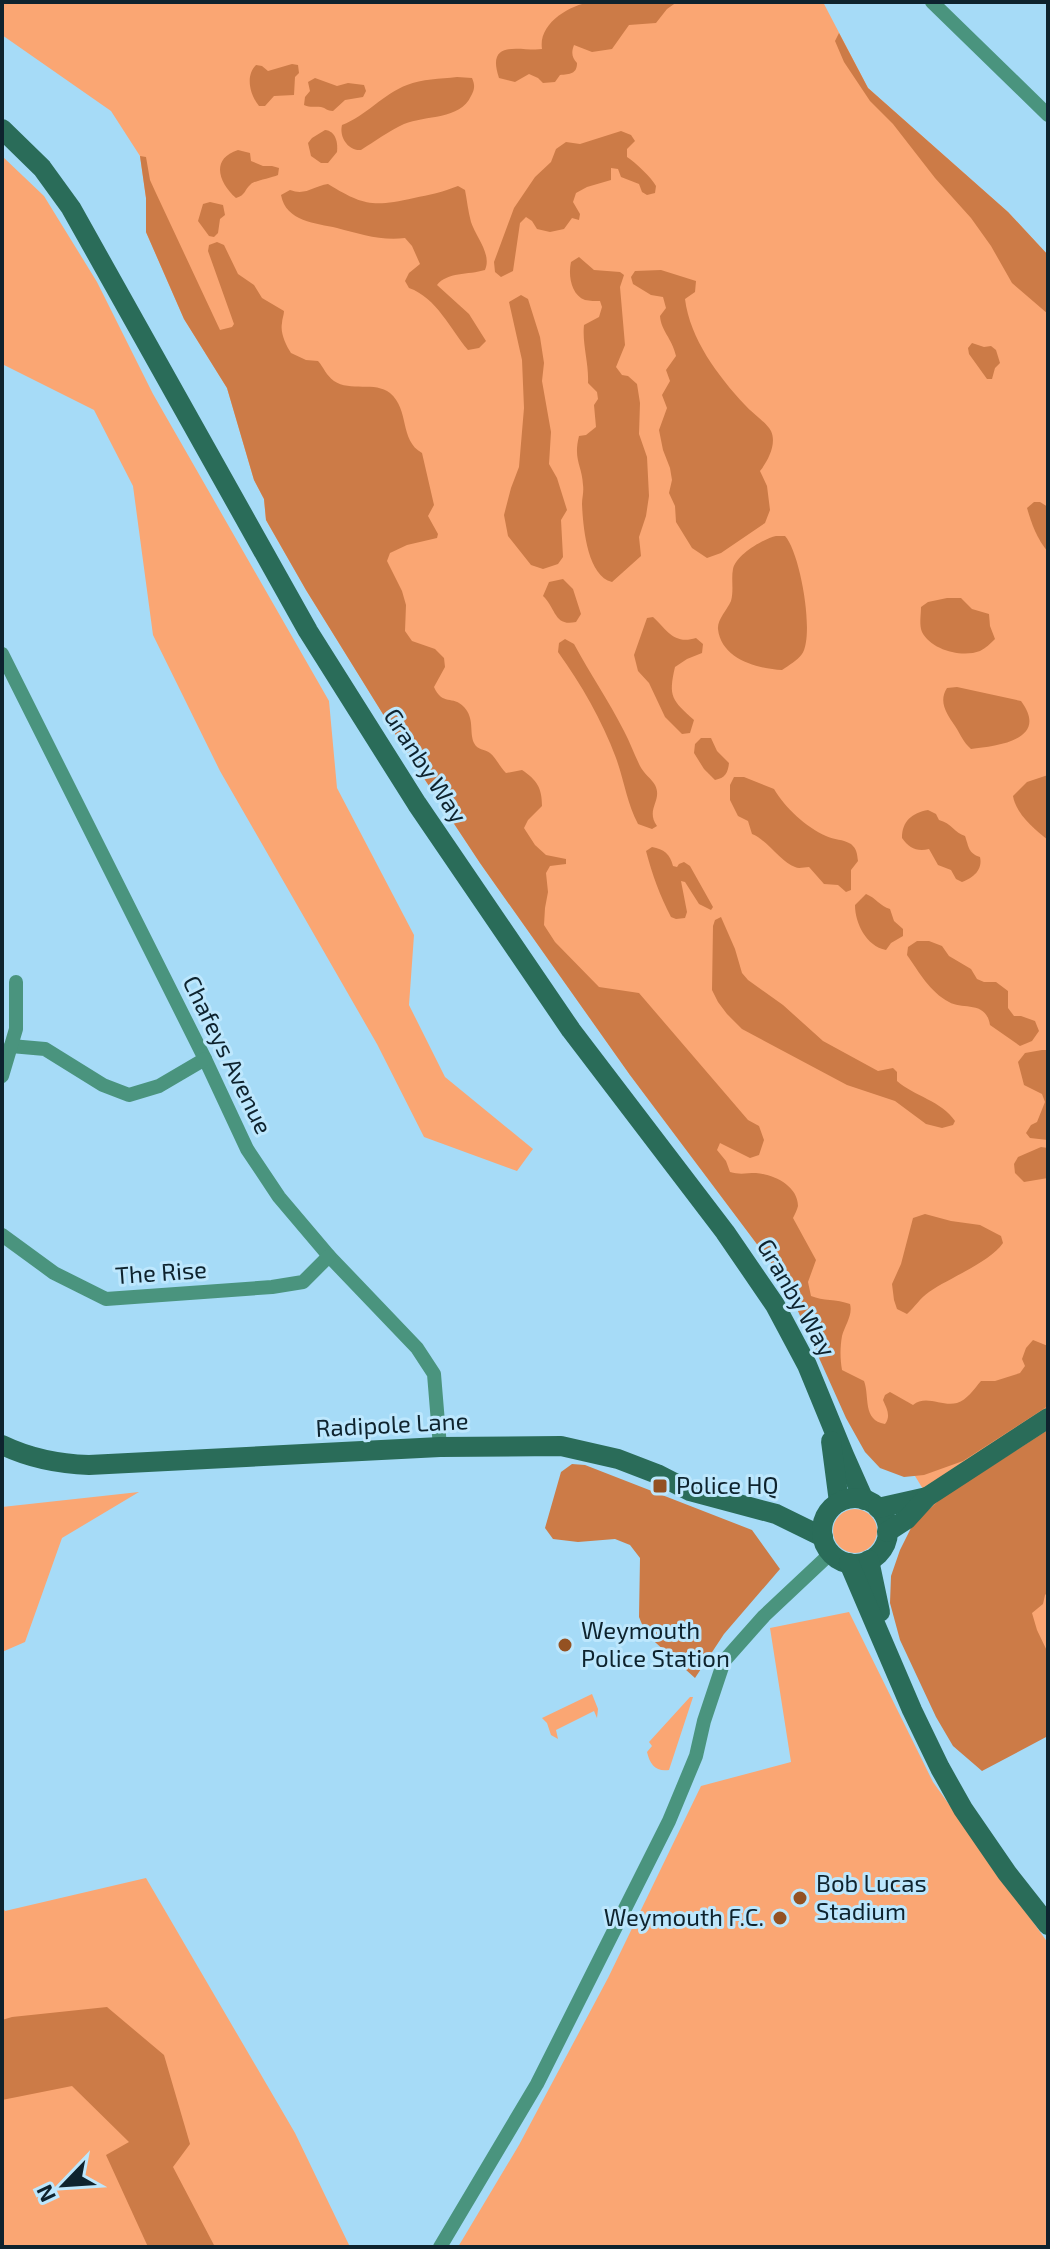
<svg xmlns="http://www.w3.org/2000/svg" width="1050" height="2249" font-family="'Exo 2',sans-serif">
  <style>
    .green { fill: #faa673 }
    .forest { fill: #cc7b47 }
    .lines { fill: none; stroke-linecap: round; stroke-linejoin: round }
    .street { stroke: #4a947e; stroke-width: 14 }
    .secondary { stroke: #2a6c59; stroke-width: 20 }
    .poi-dot { fill: #945122; stroke: #bde7fd; stroke-width: 3 }
    .labels { text-anchor: middle; stroke-width: 6; stroke-linejoin: round; paint-order: stroke }
    .street-label { font-size: 24px; fill: #0e232e; stroke: #bde7fd }
    .poi-label { font-size: 24px; fill: #0e232e; stroke: #bde7fd; text-anchor: start }
  </style>
  <rect width="100%" height="100%" fill="#a6dbf7"/>
  <g class="green">
    <path d="M2,2h821l45,86 140,124 40,43v1481l-111,-224 -22,-36 -47,-22 -84,-174 -154,-205 -150,-212 -76,-115 -98,-158 -40,-70 -2,-21 -10,-19 -27,-92 -43,-69 -38,-87v-34l-6,-42 -29,-45 -109,-76z"/>
    <path d="M2,156l42,40 53,86 56,112 176,307 8,87 77,147 -5,70 36,72 88,72 -16,22 -93,-34 -47,-93 -157,-273 -67,-136 -20,-149 -39,-76 -92,-46z"/>
    <path d="M139,1492l-77,46 -37,104 -23,10v-145z"/>
    <circle cx="855" cy="1531" r="22"/>
    <path d="M849,1612l84,170 115,161v304h-590l61,-102 89,-167 93,-192 90,-24 -21,-134z"/>
    <path d="M592,1694l6,15 -1,9 -3,-7 -38,19 2,9 -7,-4 -4,-12 -5,-5z"/>
    <path d="M690,1697h3l-24,73c-13,2 -19,-5 -22,-18l5,-6 -3,-4z"/>
    <path d="M146,1878l149,255 55,114h-348v-341l3,5z"/>
  </g>
  <g class="forest">
    <path d="M591,2h33l10,2 3,-2h40l-10,7 -11,14 -27,2 -17,24 -20,3 -18,-7c-3,8 -2,12 3,18 0,11 -7,11 -17,12l-5,7 -12,1 -5,-5 -9,-4 -14,8 -16,-4c-14,-41 24,-26 43,-29 -4,-25 27,-44 49,-47z"/>
    <path d="M839,33l29,55 140,124 40,43v59l-36,-31 -21,-37 -20,-28 -36,-40 -42,-54 -23,-23 -26,-39 -9,-21z"/>
    <path d="M292,64l6,1 1,8 -4,4 -1,18 -20,1 -9,10h-6c-9,-11 -14,-30 -3,-41l6,1 6,5z"/>
    <path d="M457,77l15,1c3,7 3,11 -1,18 -11,24 -45,19 -67,28 -15,7 -29,17 -43,26 -13,1 -22,-13 -19,-25 24,-9 41,-31 65,-40 15,-6 33,-6 50,-8z"/>
    <path d="M315,78l22,8 11,-3 16,2 2,6 -3,6 -18,3 -12,11c-6,0 -7,-3 -12,-4 -7,-1 -10,1 -17,-2l1,-8 5,-6 -2,-9z"/>
    <path d="M325,130c11,1 13,13 12,22l-9,11h-7l-10,-7 -3,-13 4,-5z"/>
    <path d="M621,131l10,4 4,6 -8,8v8c9,6 24,20 29,29l-1,7 -8,2 -5,-3 -3,-8 -18,-7 -3,-8 -7,-1v12l-24,7 -11,6 -3,9 7,12 -1,6 -7,-2 -8,11 -14,3 -13,-3 -5,-8 -6,-4 -6,6 -7,48 -12,6 -6,-5 -1,-10 20,-54 21,-31 16,-15 5,-13 10,-7 14,2z"/>
    <path d="M238,150l12,3 1,8 12,5h9l7,2 -1,7c-7,3 -24,6 -27,9 -7,6 -5,11 -15,14 -17,-15 -26,-39 2,-48z"/>
    <path d="M140,156l6,1 4,23 5,11 65,139 12,-3 2,-3 -26,-73 1,-6 8,-3 7,3 14,29 16,11 8,13 22,13c0,4 -2,8 -2,12 -2,10 4,22 9,30l15,7 12,1c6,7 8,14 16,20 16,11 41,0 56,12 20,17 9,47 32,60l12,52 -6,11 10,18 -1,4 -30,7 -17,8 -3,8 15,30 4,14 -1,26 7,10 23,8 9,9 1,9 -11,20c8,19 19,8 30,20 11,12 5,25 10,36 3,7 11,6 16,10 6,5 10,14 16,20l16,-3c15,10 20,18 20,36l-14,14 -4,8 11,17 11,10 20,4v5l-16,2 -4,7 2,19 -3,16 -1,17 11,17 44,45 40,6 109,127 11,6 5,14 -5,15 -9,3 -30,-15 -3,7 9,11 4,11c10,3 16,1 26,1 16,1 42,12 42,33 -1,4 -3,8 -5,12l23,42 -8,22 3,14c12,5 25,3 39,8 3,11 -5,21 -8,32 -2,11 -2,23 0,34l22,11c6,16 -2,39 21,43 6,-8 2,-15 -2,-24l2,-5 5,-3 23,13c13,-11 29,2 44,-2 10,-3 17,-14 24,-22h14l25,-8 5,-7 -3,-7 4,-11 7,-8 15,6v60l-85,55 -39,14 -20,2 -24,-9 -15,-16 -19,-34 -62,-138 -154,-205 -150,-212 -76,-115 -98,-158 -40,-70 -2,-21 -10,-19 -27,-92 -43,-69 -38,-87v-34z"/>
    <path d="M328,184c36,22 45,23 86,14 15,-3 29,-6 44,-12l7,4c2,10 3,21 6,32 5,15 21,32 14,48 -17,5 -38,2 -48,15l32,29 17,27 -7,7 -11,2c-18,-21 -31,-52 -59,-62l-4,-7 4,-8 11,-9 -8,-18 -7,-8c-24,3 -45,-4 -68,-10 -21,-5 -51,-6 -56,-33l9,-5c16,6 23,-4 38,-6z"/>
    <path d="M210,202l13,3 2,10 -5,4 -2,14 -4,4 -5,-1 -11,-15 5,-17z"/>
    <path d="M579,257l15,13 26,2 4,3 -4,12 5,58 -9,22 6,8 6,1 9,8 3,19 -1,31 8,23 2,39 -3,20 -7,21 2,19 -29,26c-25,-6 -29,-56 -30,-78 0,-6 2,-12 1,-19 -1,-20 -10,-25 -4,-49l7,-1 10,-8 -2,-22 4,-6 -1,-7 -9,-9c1,-20 -6,-39 -4,-58l15,-8 3,-10 -2,-6c-5,0 -10,0 -15,-1 -14,-5 -17,-25 -14,-38z"/>
    <path d="M661,270l35,11 -1,11 -10,7c5,40 33,77 60,106 7,8 21,17 26,26 6,13 -3,30 -11,40l7,15 3,24 -5,13 -44,30 -14,5 -15,-10 -16,-26 -1,-16 -6,-13 3,-13 -2,-12 -7,-18 -4,-20 8,-22 -5,-13 8,-14 -4,-11 10,-14c-4,-18 -15,-25 -16,-40l6,-8 -3,-11 -12,-2 -18,-11 -2,-7 4,-6z"/>
    <path d="M521,295l7,4 12,38 4,26 -2,18 9,51 -2,32 8,14 10,32 -6,10 2,37 -5,7 -15,5 -12,-4 -23,-29 -4,-21 7,-27 8,-21 5,-59 -2,-48 -13,-58z"/>
    <path d="M972,343l12,4 7,-1 5,4 4,13 -5,5 -3,11h-5l-18,-25 -1,-6z"/>
    <path d="M1034,502h6l8,5v45c-11,-13 -16,-27 -21,-44z"/>
    <path d="M776,536h9c15,16 30,99 17,118 -5,7 -13,11 -20,16 -24,-1 -61,-11 -64,-41 -1,-9 9,-19 13,-28 3,-11 0,-22 2,-32 3,-14 30,-30 43,-33z"/>
    <path d="M563,579l10,10 8,25 -5,8c-22,5 -20,-14 -33,-26l6,-14z"/>
    <path d="M947,598h14l11,11 17,5 1,12 5,13c-5,5 -9,9 -15,12 -18,7 -49,-1 -58,-19 -3,-7 -1,-17 -1,-25l7,-5z"/>
    <path d="M653,617c14,13 21,28 43,21l7,6 -1,9 -15,6 -12,8c-7,30 -3,33 19,53l-4,13 -8,1 -17,-17 -16,-34 -11,-12 -4,-16 13,-37z"/>
    <path d="M565,639l9,5c16,30 35,57 50,87 6,11 10,23 16,35 4,8 11,12 15,19 8,16 -10,24 2,41l-5,3 -14,-5c-11,-21 -14,-44 -22,-66 -14,-38 -35,-74 -58,-106l1,-9z"/>
    <path d="M957,687l64,14c29,39 -24,45 -50,48 -8,-7 -10,-14 -16,-23 -8,-12 -17,-24 -8,-38z"/>
    <path d="M701,738h10l6,13 12,12c-1,10 -4,15 -14,17l-11,-11 -10,-16 1,-9z"/>
    <path d="M1048,775v65c-14,-11 -32,-26 -35,-44l14,-14z"/>
    <path d="M734,777h10l30,12c11,19 32,38 52,47 8,4 17,3 25,8 6,5 6,10 7,17l-7,9v20l-5,2 -8,-7 -14,-1 -15,-17c-5,0 -10,2 -14,0 -13,-4 -29,-28 -43,-33l-4,-13 -10,-5 -8,-16v-15z"/>
    <path d="M928,810l8,4 3,6c12,3 16,13 26,16 4,11 3,17 15,21 3,13 -7,21 -18,25l-6,-3 -5,-9 -13,-5 -9,-16c-12,3 -20,-1 -27,-11 0,-17 10,-25 26,-28z"/>
    <path d="M652,847c12,2 18,7 21,19l4,1 2,-3 5,-2 6,4 23,41 -2,3 -12,-6 -14,-22 -4,-1 6,31 -2,6 -9,1 -5,-2c-11,-21 -19,-43 -25,-66z"/>
    <path d="M866,894c10,4 14,12 24,15l4,12 9,8v7l-12,7 -5,7c-20,-4 -31,-27 -31,-45z"/>
    <path d="M721,917l14,32 7,24 6,7 35,25 40,36 55,30 15,-3 4,4v9c17,15 45,20 58,40l-2,4 -11,3 -16,-4 -31,-23 -48,-16 -105,-56 -15,-15 -9,-12 -6,-12 1,-64 2,-6z"/>
    <path d="M917,941h12l13,5 7,10 22,13 6,10 7,3h12l12,9v17l6,8h7l14,5 4,10 -7,10 -12,5 -30,-21c-4,-25 -28,-15 -41,-23 -19,-10 -30,-30 -42,-47l1,-8z"/>
    <path d="M1042,1050h6v90l-18,-2 -4,-5 5,-8 6,-3 8,-20 -3,-8 -18,-9 -6,-23 7,-9z"/>
    <path d="M1041,1147l7,1v30l-24,4 -9,-9 -1,-9 4,-7z"/>
    <path d="M925,1214l26,7 29,4 21,11 2,7c-13,19 -54,35 -74,49 -9,6 -14,15 -22,22l-10,-5 -3,-9 -2,-16 9,-20 12,-46z"/>
    <path d="M1048,1430v162l-3,3 -2,9 -11,9 5,17 11,23v83l-66,35 -29,-25 -17,-29 -36,-77 -10,-37 1,-27 9,-26 14,-28 29,-25z"/>
    <path d="M572,1464l13,1 167,65 28,39 -56,65 -29,44 -49,-44 -7,-17 1,-59 -10,-13 -15,-6 -37,3 -25,-3 -8,-11 16,-56z"/>
    <path d="M107,2007l57,48 26,89 -17,23 42,80h-67l-42,-92 23,-13 -57,-56 -70,14v-80l10,-3z"/>
  </g>
  <g class="lines">
    <g class="street">
      <path d="M932,2l116,113"/>
      <path d="M2,654l203,405 42,90 32,48 50,59 88,92 17,26 6,73"/>
      <path d="M11,1046l34,3 58,36 26,10 30,-9 46,-27"/>
      <path d="M2,1076l14,-47v-47"/>
      <path d="M2,1235l52,38 52,26 166,-12 31,-5 26,-26"/>
      <path d="M440,2247l97,-163 132,-263 27,-65 8,-35 20,-60 40,-45 67,-63"/>
    </g>
    <g class="secondary">
      <path d="M2,129l40,39 29,40 237,423 109,173 154,226 154,202 50,73 32,60 37,90 20,45"/>
      <path d="M831,1441l8,61"/>
      <path d="M2,1445c29,14 56,19 87,20l351,-18 121,-1 57,13 39,15 33,17 86,23 47,23"/>
      <circle cx="855" cy="1531" r="33"/>
      <path d="M878,1508l49,-11"/>
      <path d="M887,1532l20,-13 20,-22 121,-79"/>
      <path d="M869,1560l11,52"/>
      <path d="M849,1563l63,147 28,58 23,41 44,64 41,52"/>
    </g>
  </g>
  <g class="poi-dot">
    <rect x="652" y="1478" width="16" height="16" rx="4"/>
    <circle cx="565" cy="1645" r="8"/>
    <circle cx="800" cy="1898" r="8"/>
    <circle cx="780" cy="1918" r="8"/>
  </g>
  <g class="labels">
    <g class="street-label">
      <text transform="translate(425 766) rotate(57)" y="8">Granby Way</text>
      <text transform="translate(227 1055) rotate(64)" y="8">Chafeys Avenue</text>
      <text transform="translate(161 1273) rotate(-4)" y="8">The Rise</text>
      <text transform="translate(796 1298) rotate(60)" y="8">Granby Way</text>
      <text transform="translate(392 1425) rotate(-3)" y="8">Radipole Lane</text>
    </g>
    <g class="poi-label">
      <text x="676" y="1494">Police HQ</text>
      <text x="581" y="1639">Weymouth<tspan x="581" dy="28">Police Station</tspan></text>
      <text x="816" y="1892">Bob Lucas<tspan x="816" dy="28">Stadium</tspan></text>
      <text x="764" y="1926" text-anchor="end">Weymouth F.C.</text>
    </g>
  </g>
  <rect width="1050" height="2249" fill="none" stroke="#0e232e" stroke-width="8"/>
  <g transform="translate(64 2185) rotate(245)" stroke="#bde7fd" stroke-width="6" paint-order="stroke">
  <path d="M0-6L14 30L0 20L-14 30Z" fill="#0e232e"/>
  <text y="-12" font-size="22" font-weight="bold" text-anchor="middle" fill="#0e232e">N</text>
  </g>
</svg>
